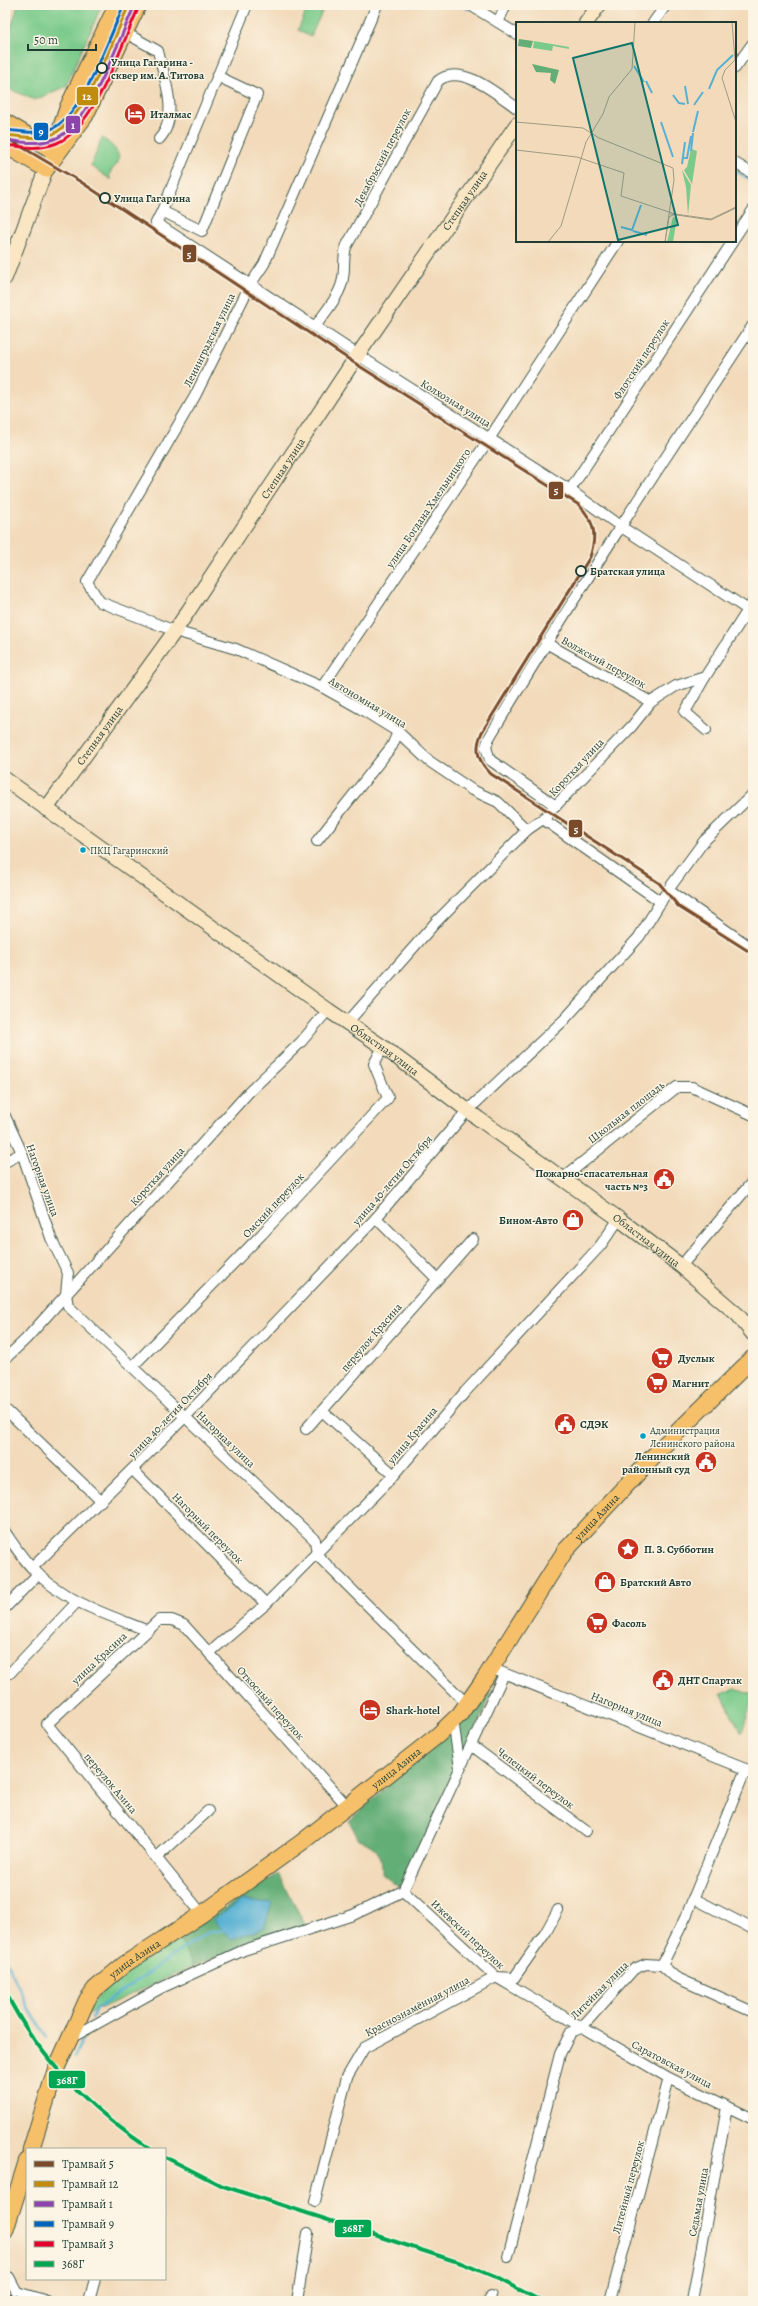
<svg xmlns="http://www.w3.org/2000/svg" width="758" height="2306" font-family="Alegreya,serif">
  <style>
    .green { fill: #7aca8b; stroke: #4c8460 }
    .forest { fill: #63ae77; stroke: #417656 }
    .water { fill: #56b1d4; stroke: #3a7784 }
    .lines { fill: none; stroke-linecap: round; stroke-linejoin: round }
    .stream { stroke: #56b1d4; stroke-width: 2.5 }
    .street-casing { stroke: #3f5548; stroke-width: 12 }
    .secondary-casing { stroke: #3f5548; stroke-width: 16 }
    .primary-casing { stroke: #3f5548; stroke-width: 18 }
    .street { stroke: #fff; stroke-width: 10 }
    .secondary { stroke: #fbe6c4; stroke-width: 14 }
    .primary { stroke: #f6c06b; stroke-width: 16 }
    .rail { stroke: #1f3d34; stroke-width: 2.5; stroke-dasharray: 6 3; stroke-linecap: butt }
    .rail-1-casing { stroke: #fcf5e5; stroke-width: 7 }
    .rail-1 { stroke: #00a651; stroke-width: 4 }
    .tram-1-casing { stroke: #fcf5e5; stroke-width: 6 }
    .tram-2-casing { stroke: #fcf5e5; stroke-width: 6 }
    .tram-3-casing { stroke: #fcf5e5; stroke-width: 6 }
    .tram-4-casing { stroke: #fcf5e5; stroke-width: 6 }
    .tram-5-casing { stroke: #fcf5e5; stroke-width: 6 }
    .tram-1 { stroke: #7a4b2a; stroke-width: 3 }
    .tram-2 { stroke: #c18c0d; stroke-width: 3 }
    .tram-3 { stroke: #8e44ad; stroke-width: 3 }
    .tram-4 { stroke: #0065bd; stroke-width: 3 }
    .tram-5 { stroke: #e4002b; stroke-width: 3 }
    .stop-dot { fill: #fcf5e5; stroke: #1f3d34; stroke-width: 2 }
    .bus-dot { fill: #039ebf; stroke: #fcf5e5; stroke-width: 1.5 }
    .labels { text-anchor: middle; stroke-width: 3; stroke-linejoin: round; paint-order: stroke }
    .bus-label { font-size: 10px; fill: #1f3d34; stroke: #fcf5e5; text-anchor: start }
    .stop-label { font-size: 11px; font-weight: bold; fill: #1f3d34; stroke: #fcf5e5; text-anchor: start }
    .poi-label { font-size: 11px; font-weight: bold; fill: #1f3d34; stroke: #fcf5e5; text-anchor: start }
    .street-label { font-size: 11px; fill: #1f3d34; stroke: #fcf5e5 }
    .inset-river { fill: none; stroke: #56b1d4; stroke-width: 2 }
    .inset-road { fill: none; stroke: #9e9b84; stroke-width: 1 }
    .view { fill: #0f766e; fill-opacity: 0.15; stroke: #0f766e; stroke-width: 2 }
    .inset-edge { fill: none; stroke: #1f3d34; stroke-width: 2 }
    .line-badge { stroke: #fcf5e5; stroke-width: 1.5 }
    .badge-label { font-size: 11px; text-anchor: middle; font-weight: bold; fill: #fff }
  </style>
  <rect width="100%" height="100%" fill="#fcf5e5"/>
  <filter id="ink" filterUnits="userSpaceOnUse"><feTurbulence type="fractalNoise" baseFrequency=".025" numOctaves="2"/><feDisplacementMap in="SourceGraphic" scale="8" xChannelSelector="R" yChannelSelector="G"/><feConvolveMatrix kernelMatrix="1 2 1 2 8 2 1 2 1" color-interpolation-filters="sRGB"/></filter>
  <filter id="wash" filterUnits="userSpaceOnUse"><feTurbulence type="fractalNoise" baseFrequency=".012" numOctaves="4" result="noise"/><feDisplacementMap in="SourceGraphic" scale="16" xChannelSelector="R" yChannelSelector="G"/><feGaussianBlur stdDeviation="0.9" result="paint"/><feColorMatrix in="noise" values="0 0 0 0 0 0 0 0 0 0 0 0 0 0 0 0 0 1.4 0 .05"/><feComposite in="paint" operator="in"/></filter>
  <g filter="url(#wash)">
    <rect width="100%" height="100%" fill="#f2daba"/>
    <g class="green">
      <path d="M18,5h84l-36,81 -31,14 -30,-13v-40z"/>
      <path d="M309,5h16l-14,31 -13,-6z"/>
      <path d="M102,138c8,5 22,16 15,26 -3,4 -6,6 -8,11l2,5 -20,-14z"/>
      <path d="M735,1689l18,6 -11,39 -21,-40z"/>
      <path d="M179,1937l14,29 -107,49c19,-37 59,-57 93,-78z"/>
    </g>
    <g class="forest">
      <path d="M494,1689l-92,201 -20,-16c1,-19 -5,-28 -23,-34l-10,-19z"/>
      <path d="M278,1874l28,52 -113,40 -14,-29z"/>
    </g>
    <path class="water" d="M242,1900l30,3 -8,25 -33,11 -18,-20z"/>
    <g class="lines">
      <g class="stream">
        <path d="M461,5l7,4"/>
        <path d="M735,171l18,10"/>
        <path d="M413,288l25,-37"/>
        <path d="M377,342l21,-34"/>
        <path d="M5,1958l23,49 19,30"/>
        <path d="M92,2019l4,-10 110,-76 17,-3"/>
        <path d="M74,2057l9,-18"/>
      </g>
    </g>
  </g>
  <g filter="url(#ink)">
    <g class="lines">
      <g class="street-casing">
        <g id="street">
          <path d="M377,5l-113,259 -14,21 -55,111 -108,186 13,20 75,29 61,18 86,38 39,22 37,23 31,29 43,29 26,12 29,28"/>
          <path d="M470,5l47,29"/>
          <path d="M498,22l8,-17"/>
          <path d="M653,23l13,-18"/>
          <path d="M124,32l34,19c6,26 22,66 1,88"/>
          <path d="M735,68l18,-25"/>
          <path d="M217,76l40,19 -55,136 -40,-20 85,-206"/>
          <path d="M735,163l18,11"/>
          <path d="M162,211l-6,12 202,132 212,135 50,36 133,87"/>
          <path d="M735,237l18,-27"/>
          <path d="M315,327c9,-14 26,-32 28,-49 2,-11 0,-20 3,-31l92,-166c23,-19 60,14 79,27"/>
          <path d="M570,490l163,-249"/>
          <path d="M546,643l105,59"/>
          <path d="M705,677l-20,35 21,18"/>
          <path d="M322,687l167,-248 129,-198"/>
          <path d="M556,806l-66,-46 -4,-13 3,-9c84,-141 174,-277 264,-413"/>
          <path d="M543,819l118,83"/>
          <path d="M317,841l75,-95 6,-14"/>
          <path d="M668,890l85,59"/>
          <path d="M347,1023l89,-101 91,-92 16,-11 89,-93 19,-24 25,-16 29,-9 48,-75"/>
          <path d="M5,1116l17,37 29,85 17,35 -2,21 2,12 247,234 2,15 150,149"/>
          <path d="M5,1162l17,-9"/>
          <path d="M563,1178l114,-91h15l61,28"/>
          <path d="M376,1218l61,61"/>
          <path d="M681,1266l72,-85"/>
          <path d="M5,1359l21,-20 222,-246 53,-51 27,-32"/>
          <path d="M133,1366l129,-132 126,-136 -14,-34 9,-17"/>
          <path d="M5,1409l96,92"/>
          <path d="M322,1411l72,64"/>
          <path d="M306,1429l167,-190"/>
          <path d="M133,1470l133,134"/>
          <path d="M5,1532c9,13 17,26 28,37 30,32 73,45 113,61"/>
          <path d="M32,1568l153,-151 191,-199 91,-107 97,-91 75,-83 29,-47 36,-49 49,-47"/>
          <path d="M5,1608l33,-34"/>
          <path d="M209,1653l57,-49 128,-129 71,-83 135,-146 19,-27"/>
          <path d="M498,1671l255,101"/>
          <path d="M10,1673l67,-71"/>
          <path d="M453,1720l7,48"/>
          <path d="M471,1745l115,86"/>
          <path d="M157,1857l51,-46"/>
          <path d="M403,1891l93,86 173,101 84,41"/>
          <path d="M693,1898l60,31"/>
          <path d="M202,1914l-155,-190 112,-104h13l12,5 164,182"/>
          <path d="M662,1965l13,12 78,35"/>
          <path d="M69,2039l92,-51 83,-38 109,-35 50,-24 101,-217"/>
          <path d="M315,2201l32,-124 17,-29 132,-71 18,1 32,-46 12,-22"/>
          <path d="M508,2257l52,-203 11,-22 10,-4 53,-59 12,-5 16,1 25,-51 56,-138 9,-5"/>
          <path d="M5,2276l4,1 8,15 30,9"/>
          <path d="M89,2301l6,-22"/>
          <path d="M297,2301l11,-68"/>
          <path d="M489,2301l2,-5"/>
          <path d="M610,2301l59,-223"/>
          <path d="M692,2301l35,-194"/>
        </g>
      </g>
      <g class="secondary-casing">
        <g id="secondary">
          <path d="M586,23l13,-18"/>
          <path d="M5,278l41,-109"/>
          <path id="s1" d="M5,779l323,231 55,37 96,72 140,100 62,47 57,49 15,19"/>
          <path id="s2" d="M46,809l129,-178 178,-269 164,-238"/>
        </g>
      </g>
      <g class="primary-casing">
        <g id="primary">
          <path d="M5,122l52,31"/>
          <path d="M5,145l41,24"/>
          <path d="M53,151l15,-44 49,-102"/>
          <path d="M46,169l39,-53 53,-111"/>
          <path id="s3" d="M31,2149l25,-80 31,-69 8,-11 30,-25 77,-50 100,-72 136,-107 22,-21 25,-36 80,-127 96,-103 92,-90"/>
          <path d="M5,2231l22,-70"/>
        </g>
      </g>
      <use href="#street" class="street"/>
      <use href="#secondary" class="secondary"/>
      <use href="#primary" class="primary"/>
      <path class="rail" d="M5,2293l28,8"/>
      <g class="rail-1-casing">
        <g id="rail-1">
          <path d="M5,1991c33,67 83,117 145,158"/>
          <path d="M165,2157l55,28 241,78 34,14 46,24"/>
        </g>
      </g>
      <use href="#rail-1" class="rail-1"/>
      <g class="tram-1-casing">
        <path id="tram-1" d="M5,137l76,45 272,180 226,143c16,17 18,30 11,52l-108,175c-8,18 -4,29 9,42l168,109 20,24 74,47"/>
      </g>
      <g class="tram-2-casing">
        <path id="tram-2" d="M5,135c16,1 33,6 48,-1 34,-16 60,-95 76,-129"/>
      </g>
      <g class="tram-3-casing">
        <path id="tram-3" d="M5,140c17,2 33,5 49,-1 36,-13 64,-98 80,-132"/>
      </g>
      <g class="tram-4-casing">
        <path id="tram-4" d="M5,130c15,1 32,5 46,-1 32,-13 58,-92 73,-124"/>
      </g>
      <g class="tram-5-casing">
        <path id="tram-5" d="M5,145c17,2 35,5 52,-2 38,-16 64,-97 81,-134"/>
      </g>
      <use href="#tram-1" class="tram-1"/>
      <use href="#tram-2" class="tram-2"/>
      <use href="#tram-3" class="tram-3"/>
      <use href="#tram-4" class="tram-4"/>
      <use href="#tram-5" class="tram-5"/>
    </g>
  </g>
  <defs>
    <g id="hotel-disc" transform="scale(1.15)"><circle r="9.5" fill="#c8321e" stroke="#fcf5e5"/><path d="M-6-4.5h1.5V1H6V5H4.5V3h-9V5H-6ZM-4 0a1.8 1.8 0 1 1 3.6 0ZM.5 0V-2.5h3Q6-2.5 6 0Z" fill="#fff"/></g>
    <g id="civic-disc" transform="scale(1.15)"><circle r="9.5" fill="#c8321e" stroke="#fcf5e5"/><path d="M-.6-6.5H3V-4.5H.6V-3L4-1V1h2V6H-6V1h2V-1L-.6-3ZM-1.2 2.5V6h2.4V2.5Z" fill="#fff"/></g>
    <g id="shop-disc" transform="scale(1.15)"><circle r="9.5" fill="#c8321e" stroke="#fcf5e5"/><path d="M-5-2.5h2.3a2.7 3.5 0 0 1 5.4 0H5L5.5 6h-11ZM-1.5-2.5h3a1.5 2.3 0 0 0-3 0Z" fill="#fff"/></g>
    <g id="supermarket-disc" transform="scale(1.15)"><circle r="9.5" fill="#c8321e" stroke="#fcf5e5"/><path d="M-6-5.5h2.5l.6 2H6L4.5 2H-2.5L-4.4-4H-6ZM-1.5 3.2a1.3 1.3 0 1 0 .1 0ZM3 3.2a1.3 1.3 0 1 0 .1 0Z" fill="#fff"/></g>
    <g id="sight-disc" transform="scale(1.15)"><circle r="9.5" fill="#c8321e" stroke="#fcf5e5"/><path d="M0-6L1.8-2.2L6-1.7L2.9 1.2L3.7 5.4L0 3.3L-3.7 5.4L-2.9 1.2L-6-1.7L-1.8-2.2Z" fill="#fff"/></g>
  </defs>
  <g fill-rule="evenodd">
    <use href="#hotel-disc" x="135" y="114"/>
    <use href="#civic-disc" x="664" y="1179"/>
    <use href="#shop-disc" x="573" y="1220"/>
    <use href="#supermarket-disc" x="662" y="1358"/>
    <use href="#supermarket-disc" x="657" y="1383"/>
    <use href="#civic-disc" x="565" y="1424"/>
    <use href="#civic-disc" x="706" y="1462"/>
    <use href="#sight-disc" x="628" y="1549"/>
    <use href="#shop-disc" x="605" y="1582"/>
    <use href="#supermarket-disc" x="597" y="1623"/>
    <use href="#civic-disc" x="663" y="1680"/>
    <use href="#hotel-disc" x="370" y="1710"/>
  </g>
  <g class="stop-dot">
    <circle cx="102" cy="68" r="5"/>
    <circle cx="105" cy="198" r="5"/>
    <circle cx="581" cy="571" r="5"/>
  </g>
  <g class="bus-dot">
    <circle cx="83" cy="850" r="3.5"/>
    <circle cx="643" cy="1436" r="3.5"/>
  </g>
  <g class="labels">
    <g class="bus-label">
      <text x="90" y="854">ПКЦ Гагаринский</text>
      <text x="650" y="1434">Администрация<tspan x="650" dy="13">Ленинского района</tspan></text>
    </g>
    <g class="stop-label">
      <text x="111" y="66">Улица Гагарина -<tspan x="111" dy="13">сквер им. А. Титова</tspan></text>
      <text x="114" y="202">Улица Гагарина</text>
      <text x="590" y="575">Братская улица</text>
    </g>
    <g class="poi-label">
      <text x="150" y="118">Италмас</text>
      <text x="648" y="1177" text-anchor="end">Пожарно-спасательная<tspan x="648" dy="13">часть №3</tspan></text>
      <text x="558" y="1224" text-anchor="end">Бином-Авто</text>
      <text x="678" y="1362">Дуслык</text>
      <text x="672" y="1387">Магнит</text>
      <text x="580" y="1428">СДЭК</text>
      <text x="690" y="1460" text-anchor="end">Ленинский<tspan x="690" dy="13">районный суд</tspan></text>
      <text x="644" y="1553">П. З. Субботин</text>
      <text x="620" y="1586">Братский Авто</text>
      <text x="612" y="1627">Фасоль</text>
      <text x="678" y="1684">ДНТ Спартак</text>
      <text x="386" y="1714">Shark-hotel</text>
    </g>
    <g class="street-label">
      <text transform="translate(382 157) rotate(-62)" y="4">Декабрьский переулок</text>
      <text dy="4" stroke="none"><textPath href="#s2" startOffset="739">Степная улица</textPath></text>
      <text transform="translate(209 340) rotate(-64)" y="4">Ленинградская улица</text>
      <text transform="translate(641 359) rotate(-57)" y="4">Флотский переулок</text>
      <text transform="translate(456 403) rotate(32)" y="4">Колхозная улица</text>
      <text dy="4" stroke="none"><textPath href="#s2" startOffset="415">Степная улица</textPath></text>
      <text transform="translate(428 508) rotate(-56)" y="4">улица Богдана Хмельницкого</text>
      <text transform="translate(604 662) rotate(29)" y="4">Волжский переулок</text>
      <text transform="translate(368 702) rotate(31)" y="4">Автономная улица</text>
      <text dy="4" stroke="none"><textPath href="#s2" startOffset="91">Степная улица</textPath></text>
      <text transform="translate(576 767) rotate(-47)" y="4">Короткая улица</text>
      <text dy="4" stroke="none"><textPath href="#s1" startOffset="466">Областная улица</textPath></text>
      <text transform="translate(626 1112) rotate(-38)" y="4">Школьная площадь</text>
      <text transform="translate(157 1176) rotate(-48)" y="4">Короткая улица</text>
      <text transform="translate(43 1180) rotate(70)" y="4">Нагорная улица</text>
      <text transform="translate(392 1180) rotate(-49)" y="4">улица 40-летия Октября</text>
      <text transform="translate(273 1205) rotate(-47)" y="4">Омский переулок</text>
      <text dy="4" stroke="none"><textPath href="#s1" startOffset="790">Областная улица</textPath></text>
      <text transform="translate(371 1337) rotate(-49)" y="4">переулок Красина</text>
      <text transform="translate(170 1415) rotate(-46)" y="4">улица 40-летия Октября</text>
      <text transform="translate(412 1435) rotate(-50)" y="4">улица Красина</text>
      <text transform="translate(226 1439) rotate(44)" y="4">Нагорная улица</text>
      <text dy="4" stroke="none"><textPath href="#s3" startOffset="871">улица Азина</textPath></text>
      <text transform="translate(208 1528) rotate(45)" y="4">Нагорный переулок</text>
      <text transform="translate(99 1658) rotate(-43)" y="4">улица Красина</text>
      <text transform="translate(271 1703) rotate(48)" y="4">Откосный переулок</text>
      <text transform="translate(627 1709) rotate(22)" y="4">Нагорная улица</text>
      <text dy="4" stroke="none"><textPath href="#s3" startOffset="547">улица Азина</textPath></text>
      <text transform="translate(536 1778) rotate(37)" y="4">Чепецкий переулок</text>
      <text transform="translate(111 1783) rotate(50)" y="4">переулок Азина</text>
      <text transform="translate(468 1934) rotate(43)" y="4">Ижевский переулок</text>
      <text dy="4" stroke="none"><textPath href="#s3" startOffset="223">улица Азина</textPath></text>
      <text transform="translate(599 1990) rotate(-45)" y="4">Литейная улица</text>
      <text transform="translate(417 2006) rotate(-28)" y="4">Краснознамённая улица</text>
      <text transform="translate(672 2064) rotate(28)" y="4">Саратовская улица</text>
      <text transform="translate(628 2187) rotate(-75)" y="4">Литейный переулок</text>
      <text transform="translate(698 2202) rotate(-80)" y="4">Седьмая улица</text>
    </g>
  </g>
  <g transform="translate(516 22)">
    <rect width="220" height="220" fill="#f2daba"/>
    <path d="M18,19l35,6v2l-16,-3 -1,5 -19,-3zM175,127l6,2 -5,33 -8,-14 3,-3zM166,148l9,15 -3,30 -2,-28zM157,195l4,1 -4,24h-6z" fill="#7aca8b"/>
    <path d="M3,17l14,2 -2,7 -13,-2zM16,42l27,6 -4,14 -5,-4 1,-7 -15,-1z" fill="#63ae77"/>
    <path class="inset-river" d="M118,44l10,16M130,59l6,12M169,64l3,18M193,67l8,-19 16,-15M157,73l6,8 6,1M178,83l9,-13M145,100l12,35M177,110l5,-21M175,129l2,-18M167,136h4l4,-22M166,142l3,-22M105,205l11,3 9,-25M117,209l14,4"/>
    <path class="inset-road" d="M216,0l3,38 -10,10 -3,8 14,44M0,100l67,6 16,10 74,30 1,12 -9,62M0,128l61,7 47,16 -3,23 54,18 36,5 25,-12M154,192l41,6 25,-12M32,220l13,-16 25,-84 17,-28 6,-17 23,-28 3,-47M149,220l4,-25 6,-3"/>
    <path class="view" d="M116,21l46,182 -60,15 -45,-182z"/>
    <rect width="220" height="220" class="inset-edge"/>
  </g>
  <g class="line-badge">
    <rect x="76" y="86" width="23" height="20" rx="4" fill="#c18c0d"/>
    <rect x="65" y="115" width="16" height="19" rx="4" fill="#8e44ad"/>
    <rect x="33" y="122" width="16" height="19" rx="4" fill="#0065bd"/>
    <rect x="182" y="244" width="15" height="19" rx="4" fill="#7a4b2a"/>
    <rect x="548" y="481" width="16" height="19" rx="4" fill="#7a4b2a"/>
    <rect x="568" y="819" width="15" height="19" rx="4" fill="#7a4b2a"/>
    <rect x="48" y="2070" width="38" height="19" rx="4" fill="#00a651"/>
    <rect x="334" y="2219" width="38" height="19" rx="4" fill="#00a651"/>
  </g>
  <g class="badge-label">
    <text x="87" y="100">12</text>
    <text x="73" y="129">1</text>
    <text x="41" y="135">9</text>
    <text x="189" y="258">5</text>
    <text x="556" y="494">5</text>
    <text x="576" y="833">5</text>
    <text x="67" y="2084">368Г</text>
    <text x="353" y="2232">368Г</text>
  </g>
  <rect width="758" height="2306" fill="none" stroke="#fcf5e5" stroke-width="20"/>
  <rect x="26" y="2148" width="140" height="132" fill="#fcf5e5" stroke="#a4ab9e"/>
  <rect x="34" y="2161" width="20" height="6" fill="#7a4b2a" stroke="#a4ab9e"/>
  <text x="62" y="2168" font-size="12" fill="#1f3d34">Трамвай 5</text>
  <rect x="34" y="2181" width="20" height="6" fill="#c18c0d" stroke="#a4ab9e"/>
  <text x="62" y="2188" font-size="12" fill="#1f3d34">Трамвай 12</text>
  <rect x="34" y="2201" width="20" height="6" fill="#8e44ad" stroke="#a4ab9e"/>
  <text x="62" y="2208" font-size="12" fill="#1f3d34">Трамвай 1</text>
  <rect x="34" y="2221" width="20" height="6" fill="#0065bd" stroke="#a4ab9e"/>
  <text x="62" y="2228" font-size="12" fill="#1f3d34">Трамвай 9</text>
  <rect x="34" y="2241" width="20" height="6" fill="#e4002b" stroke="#a4ab9e"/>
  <text x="62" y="2248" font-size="12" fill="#1f3d34">Трамвай 3</text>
  <rect x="34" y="2261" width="20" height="6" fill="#00a651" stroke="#a4ab9e"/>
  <text x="62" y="2268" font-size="12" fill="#1f3d34">368Г</text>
  <path d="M28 44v6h68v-6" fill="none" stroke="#1f3d34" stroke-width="2"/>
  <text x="34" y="44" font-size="12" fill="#1f3d34" stroke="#fcf5e5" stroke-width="3" paint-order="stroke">50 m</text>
</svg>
